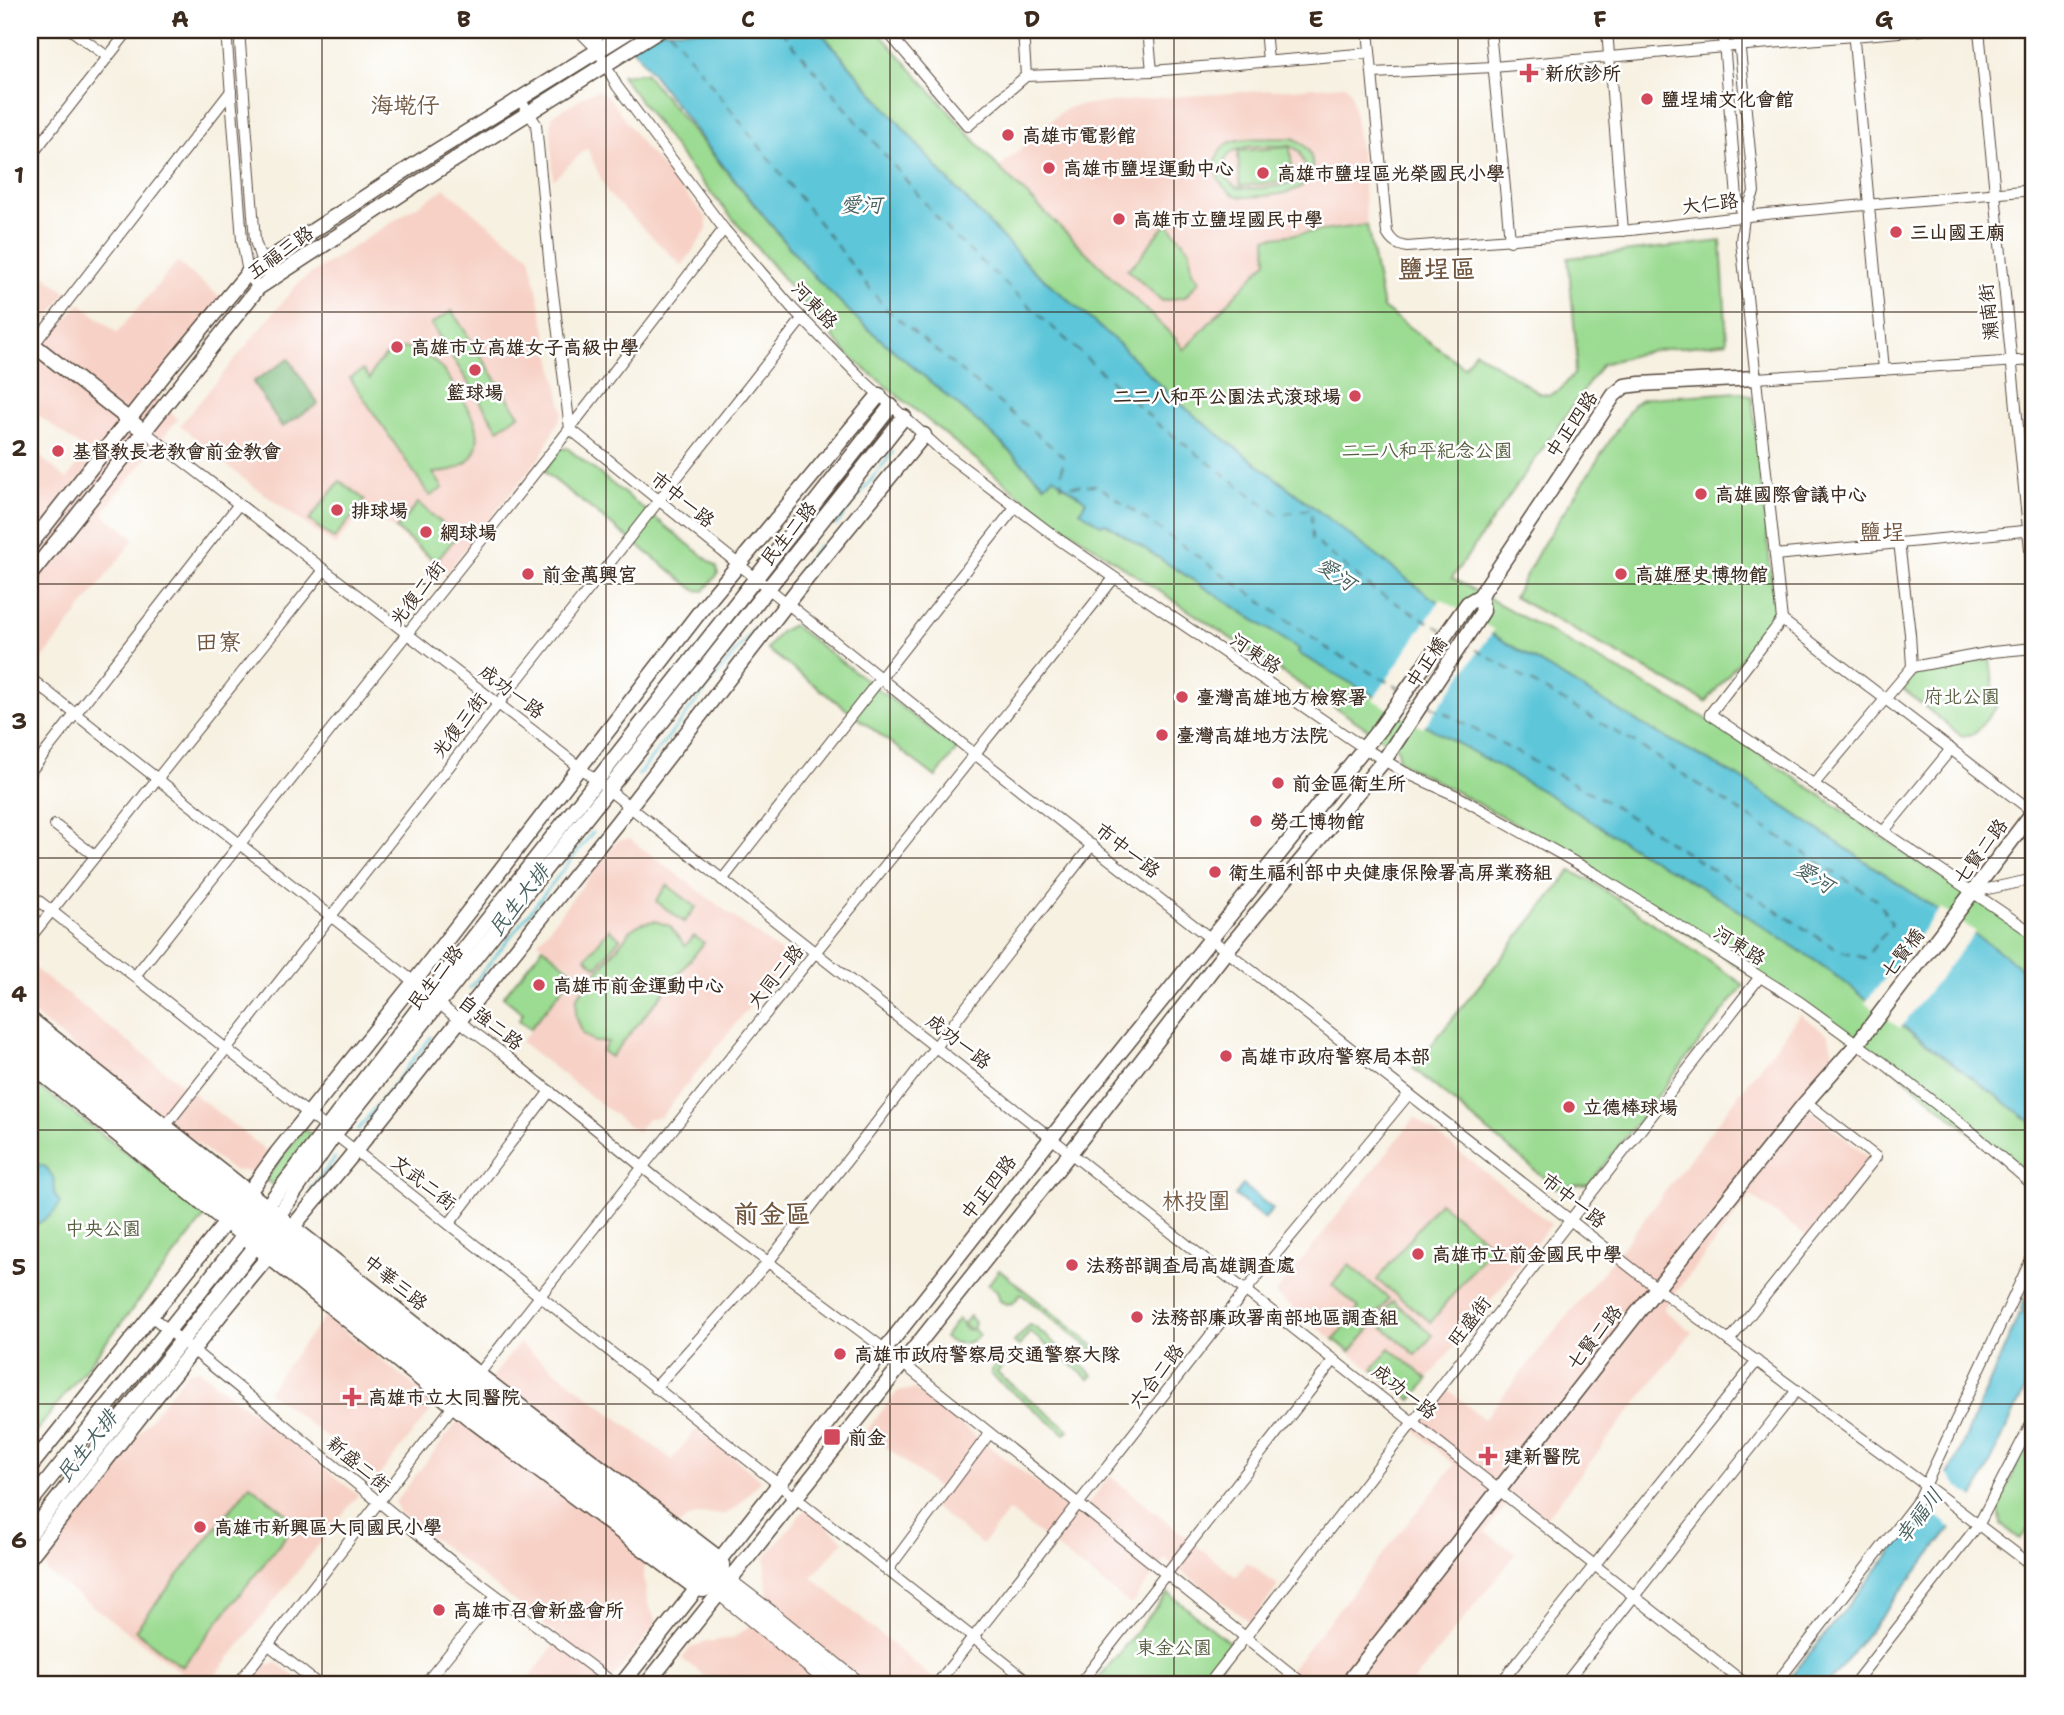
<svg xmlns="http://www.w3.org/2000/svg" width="2064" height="1715" font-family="'Shantell Sans','LXGW WenKai TC',sans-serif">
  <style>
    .built { fill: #f7d1c6 }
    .green { fill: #9bdb92; stroke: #6b8258; stroke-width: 2; fill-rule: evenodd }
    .forest { fill: #7cbb7c; stroke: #5c724d; stroke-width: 2 }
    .water { fill: #5dc6d9; stroke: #4c787c; stroke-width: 2 }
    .pier { fill: #f7f1e2 }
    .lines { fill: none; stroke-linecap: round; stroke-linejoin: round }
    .stream { stroke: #5dc6d9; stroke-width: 2.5 }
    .ferry { stroke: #47615f; stroke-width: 2; stroke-dasharray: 9 7; stroke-linecap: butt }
    .street-casing { stroke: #57483b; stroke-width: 12 }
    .secondary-casing { stroke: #57483b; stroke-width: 17 }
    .primary-casing { stroke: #57483b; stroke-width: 18 }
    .street { stroke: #fff; stroke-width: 10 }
    .secondary { stroke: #fff; stroke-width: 14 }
    .primary { stroke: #fff; stroke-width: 16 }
    .grid { fill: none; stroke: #3b2a1e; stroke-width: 2; stroke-opacity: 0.55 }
    .poi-dot { fill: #d1495b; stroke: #fff; stroke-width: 2.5 }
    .labels { text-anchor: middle; stroke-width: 5; stroke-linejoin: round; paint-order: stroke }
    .poi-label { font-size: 19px; font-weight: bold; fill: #3b2a1e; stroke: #fff; text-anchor: start }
    .street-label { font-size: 19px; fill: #3b2a1e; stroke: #fff }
    .park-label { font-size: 19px; fill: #585f41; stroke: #fff }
    .water-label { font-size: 21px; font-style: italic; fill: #47615f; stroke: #fff }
    .quarter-label { font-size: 23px; fill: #715740; stroke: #fff }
    .district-label { font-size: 26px; font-weight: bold; fill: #715740; stroke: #fff }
    .neatline { fill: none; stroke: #3b2a1e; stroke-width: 2.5 }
    .grid-label { font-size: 23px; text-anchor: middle; font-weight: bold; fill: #3b2a1e }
  </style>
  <rect width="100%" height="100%" fill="#fff"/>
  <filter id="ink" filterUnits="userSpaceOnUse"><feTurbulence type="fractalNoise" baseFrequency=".0143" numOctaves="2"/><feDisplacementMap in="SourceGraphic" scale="14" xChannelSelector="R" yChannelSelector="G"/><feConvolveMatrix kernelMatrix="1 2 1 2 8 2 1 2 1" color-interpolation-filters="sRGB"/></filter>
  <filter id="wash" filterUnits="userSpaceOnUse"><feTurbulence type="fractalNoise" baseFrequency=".00686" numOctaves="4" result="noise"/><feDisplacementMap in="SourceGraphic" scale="28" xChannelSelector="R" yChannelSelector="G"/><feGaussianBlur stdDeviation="1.57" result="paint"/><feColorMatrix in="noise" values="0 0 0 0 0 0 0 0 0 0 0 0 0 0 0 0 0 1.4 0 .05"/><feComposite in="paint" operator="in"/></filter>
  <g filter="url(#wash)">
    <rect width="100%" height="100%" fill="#f7f1e2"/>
    <g class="built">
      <path d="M1345,85l6,7 10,63 6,70 -101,13 1,23 -83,90 -8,-12 -177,-171 63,-57 11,-5 83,-8z"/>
      <path d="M598,90l11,7 36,51 62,70v12l-25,36 -74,-72 -21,-46 -34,32 -2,-55 1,-9 32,-20z"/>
      <path d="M445,188l34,29 51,39 33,156 -22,44 -95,117 -80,-66 -31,39 -94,-69 -61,-52 120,-144z"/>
      <path d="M177,262l53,43 -75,93 23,21 -76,94 33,25 -105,138v-224l2,-2 35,29 20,-27 -57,-43v-51l2,1 48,-56 37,30z"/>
      <path d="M30,263l37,30 -28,36 -9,-8z"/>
      <path d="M630,839l153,115 1,10 -123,153 -13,1 -11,14 -116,-90 57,-70 -40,-30 80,-102z"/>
      <path d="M30,965l242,190 -15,17 -26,-2 -201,-158z"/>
      <path d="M1800,1014l29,21 4,18 -34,48 70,57 -61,79 -57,-41 -88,113 29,23 -146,186 -31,-23 -30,37 31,22 -105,131h-133l176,-220 -39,-35 32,-41 37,30 141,-175z"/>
      <path d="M1415,1117l136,107 -140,177 -136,-107z"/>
      <path d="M325,1316l112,87 -59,74 -111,-86z"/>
      <path d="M519,1343l153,117 25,-32 64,52 -24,27 -11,7h-22l-18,5 -41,37 -1,23 4,25 9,19 -49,62h-84l36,-48 -161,-125 -4,-10z"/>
      <path d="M199,1370l159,125 -150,190h-10l-150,-112 -7,-15 147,-187z"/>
      <path d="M914,1389l165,126 31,-39 126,101 11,-15 31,24 -27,37 -86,-64 -34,46 -122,-94 -27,34 -52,-41 10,-14 -74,-59 31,-39z"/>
      <path d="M806,1508l38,33 -32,36 128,108h-223l-35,-26 9,-12 15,-5 27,-4 20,-14 15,-24 -3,-43z"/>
      <path d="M277,1663l18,14 -7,8h-38l15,-20z"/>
    </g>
    <g class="green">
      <path d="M819,30h58l122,138 177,171 8,11 83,-89 -1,-23 101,-13 16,83 81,59 11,-16 64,42 11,2 11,-6 13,-15 3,-19 -9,-97 153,-17 6,101 -78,9 -47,13 -150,214 262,145 206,140 104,66 10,9v43l-28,-25 -262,-176 -103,-56 -212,-128 -228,-175 -31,-26 -51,-51 -89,-77 -84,-89z"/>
      <path d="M645,73l163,197 51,51 134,114 51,50 8,-9 34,25 -6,10 25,12 194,126 -1,4 258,146 79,50 88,51 97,64 214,160v62l-147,-123 -291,-189 -27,-22 -160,-85 -11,-8v-10l-272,-180 -99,-68 -178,-145 -160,-189 -68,-92z"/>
      <path d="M1293,138c11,5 18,13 19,24 4,34 -43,34 -67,35 -27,0 -41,-40 -16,-54 14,-7 48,-4 64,-5zM1291,146l8,5 6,14c0,6 -1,11 -6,15 -8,6 -54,11 -63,7 -6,-4 -12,-10 -12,-17 -3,-31 48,-23 67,-24z"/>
      <path d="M1290,147l3,34 -53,5 -2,-35z"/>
      <path d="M1168,224l22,26 2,21 8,9 -15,17 -23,4 -35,-32c18,-11 23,-32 41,-45z"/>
      <path d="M452,311l67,104 -21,14 -67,-105z"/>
      <path d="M404,348c38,4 52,43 71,73 10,33 -10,51 -42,52l10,15 -13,8 -80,-118 13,-8 7,9c5,-18 17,-26 34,-31z"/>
      <path d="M1740,392l12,5 23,213 -2,10 -67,82 -192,-105 28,-51 91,-141 7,-5 7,-2z"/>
      <path d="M567,448l150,119 1,7 -14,17 -9,-1 -148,-116 -2,-4 16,-21z"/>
      <path d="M340,481l25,19 -31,39 -25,-19z"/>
      <path d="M418,503l39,33 -21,26 -40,-33z"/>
      <path d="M793,625l164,124 -21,28 -169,-128 14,-18z"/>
      <path d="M1990,659l6,49 -22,26 -13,2 -58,-47 17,-20z"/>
      <path d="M1571,871l20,10 153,104 -155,199 -33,4 -143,-120z"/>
      <path d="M667,885l29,22 -12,15 -28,-21z"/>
      <path d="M655,921l15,5 15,20 9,-10 10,7 -93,114 -9,-6 6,-9h-13l-12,-8 -7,-18 1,-19 55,-68 10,-6z"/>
      <path d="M609,929l11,9 -23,29 -11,-9z"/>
      <path d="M543,947l32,26 -45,56 -11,-9 4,-7 -20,-16z"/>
      <path d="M30,1080l177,134 -177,225z"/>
      <path d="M303,1129l8,5 -1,5 -34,44 -5,1 -6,-5z"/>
      <path d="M1439,1202l53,43 -61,77 -54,-42z"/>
      <path d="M1349,1265l40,34 -16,20 3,1 17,-19 40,34 -17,20 -40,-34 -26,31 -16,-13 25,-31 -27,-23z"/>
      <path d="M999,1270l109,87 -3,3 -84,-66 -8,9 -7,1 -6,-3 -3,-10 -9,-6z"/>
      <path d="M970,1316l5,7 -2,6 7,6c-10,10 -24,11 -36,3l14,-19 4,3 2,7 8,1 -9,-5z"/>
      <path d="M1030,1325l6,3 57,47 -4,4 -59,-47 -11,14 -5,-4z"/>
      <path d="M1390,1348l38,32 -16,20 -39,-31z"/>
      <path d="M1003,1355l5,4 -11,14 72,57 -4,4 -74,-59v-5z"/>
      <path d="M2034,1427v95l-14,17 -19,-15 -2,-19z"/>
      <path d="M250,1485l47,37 -115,145 -47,-37z"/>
      <path d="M1168,1593l67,54 -31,38h-111z"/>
    </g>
    <path class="forest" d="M289,359l29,45 -36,23 -29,-45z"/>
    <g class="water">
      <path d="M619,30h200l127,148 84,89 89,77 51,51 31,26 228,175 212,128 103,56 262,176 28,25v143l-214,-160 -97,-64 -88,-51 -79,-50 -258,-146 1,-4 -194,-126 -4,2 -21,-14 6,-10 -33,-24 -8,8 -52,-50 -134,-114 -51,-51 -100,-123z"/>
      <path d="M34,1163l12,4 9,13 -1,13 6,10c-7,16 -20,16 -30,27v-64z"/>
      <path d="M1243,1185l30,24 -9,10 -29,-24z"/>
      <path d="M2034,1280v90l-57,121 -8,14 -142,180h-43l152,-188 20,-37 63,-146h4l1,-3 -4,-1z"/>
    </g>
    <g class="pier">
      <path d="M1441,599l53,31 -71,98 -50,-28z"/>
      <path d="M1941,908l35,24 -76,96 -35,-25z"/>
      <path d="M1946,1473l13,15 17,11 -12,20 -10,11 -31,-24 10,-11z"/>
    </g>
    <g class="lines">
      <g class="stream">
        <path d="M836,525l57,-73"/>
        <path d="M798,572l22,-27"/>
        <path d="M638,775l116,-146"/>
        <path d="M470,988l123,-156"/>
        <path d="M357,1131l74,-94"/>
        <path d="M310,1190l25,-32"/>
        <path d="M197,1333l39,-50"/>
      </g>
      <g class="ferry">
        <path d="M669,30l216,278 178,148 -2,30 36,-1 234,166 70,38"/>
        <path d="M781,30l168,202 210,193 119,90 33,-6 1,30 60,50 70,41"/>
        <path d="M1430,705l172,94 236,151 27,8 27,-34 -15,-24 -239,-155 -170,-100"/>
      </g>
    </g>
  </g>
  <g filter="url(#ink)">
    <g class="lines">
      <g class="street-casing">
        <g id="street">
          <path d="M71,30l37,27"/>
          <path d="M226,30l16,210 6,33 10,15"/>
          <path d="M239,30l16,211 7,22 10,15"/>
          <path d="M578,30l20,20 19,36 107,143 69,80 72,73 78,70 118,89 303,207 40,24 53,24 139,78 204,128 81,59 92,72 61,53"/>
          <path d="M596,30l2,20"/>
          <path d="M886,30l82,96 58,-50 126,-5 218,-18"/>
          <path d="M1023,30l3,46"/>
          <path d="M1148,30l4,41"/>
          <path d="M1265,30l3,31"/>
          <path d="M1368,30l19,203c5,9 10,12 20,14l224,-17 134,-16 269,-24"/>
          <path d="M1490,30l20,211"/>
          <path d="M1607,30l16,201"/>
          <path d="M1723,30l14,168 7,19"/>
          <path d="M1738,30l16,162 -10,25 -3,24 41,379 -72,94 324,220"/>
          <path d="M1853,30l31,340"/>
          <path d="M1979,30l55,560"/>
          <path d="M1373,73l120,-6 429,-37"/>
          <path d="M519,98l17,26 14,145 20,160 406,326 681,533 282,207 95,72"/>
          <path d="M30,157l99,-127"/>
          <path d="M31,348l200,-257"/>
          <path d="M1756,378l278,-18"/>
          <path d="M144,431l392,302 1211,952"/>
          <path d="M1899,542l11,92 2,33"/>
          <path d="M1775,555l259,-25"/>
          <path d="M1782,620l251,192 1,28"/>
          <path d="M30,678l384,304 54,46 37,27 152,124 229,171 419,335"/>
          <path d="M30,772l209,-268"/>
          <path d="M1814,784l98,-117 80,-15 42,-4"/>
          <path d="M55,825l40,31"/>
          <path d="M1884,831l67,-82"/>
          <path d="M722,880l294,-374"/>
          <path d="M1974,892l60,-13"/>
          <path d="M30,894l1003,791"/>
          <path d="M30,938l294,-368"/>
          <path d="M135,976l426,-536 163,-211"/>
          <path d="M163,1129l639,-810"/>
          <path d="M449,1224l101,-133"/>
          <path d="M150,1315l306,250 160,120"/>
          <path d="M1729,1341l147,-184 -70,-55"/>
          <path d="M475,1379c210,-270 429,-532 639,-801"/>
          <path d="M655,1388l114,-127 323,-416"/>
          <path d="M887,1571l102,-137"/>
          <path d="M269,1645l50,40"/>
          <path d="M237,1685l220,-284"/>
          <path d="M424,1685l72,-89"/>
          <path d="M936,1685l310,-395 163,-196"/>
          <path d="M1079,1685l255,-325"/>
          <path d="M1208,1685l551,-707"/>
          <path d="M1499,1685l258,-324"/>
          <path d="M1564,1685l233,-295"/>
          <path d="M1775,1685l144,-186 115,-246"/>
          <path d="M1853,1685l126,-161 55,-106"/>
        </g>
      </g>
      <g class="secondary-casing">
        <g id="secondary">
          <path d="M30,342l107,84"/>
          <path d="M30,545l140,-178 78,-94 172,-112 211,-131"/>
          <path d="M30,575l228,-287 177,-116 225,-142"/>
          <path d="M30,1019l448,355 242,185 3,8"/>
          <path d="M30,1064l440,355 227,170 7,1"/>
          <path d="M30,1467l212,-265 35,-49 137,-171 291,-377 174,-210"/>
          <path d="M30,1503l221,-276 190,-248 450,-573"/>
          <path d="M30,1534l242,-309 63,-91 569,-717"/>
          <path d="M30,1557l194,-247 124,-150 268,-336 182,-235 126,-154"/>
          <path d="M621,1685l442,-562 318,-396 87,-124 12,-7 134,-201 11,-9 15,-2 116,-6"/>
          <path d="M646,1685l425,-533 156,-202 158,-191 98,-148 -3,-15"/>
          <path d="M1346,1685l311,-397 149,-186 51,-58 177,-233"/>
        </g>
      </g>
      <g class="primary-casing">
        <g id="primary">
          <path d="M30,1035l256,201 201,161 284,217 88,71"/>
          <path d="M30,1051l432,344 258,197 114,93"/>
        </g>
      </g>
      <use href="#street" class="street"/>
      <use href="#secondary" class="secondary"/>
      <use href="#primary" class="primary"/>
    </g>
  </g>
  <path class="grid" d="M322,30v1655M606,30v1655M890,30v1655M1174,30v1655M1458,30v1655M1742,30v1655M30,312h2004M30,584h2004M30,858h2004M30,1130h2004M30,1404h2004"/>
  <g class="poi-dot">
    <path d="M1525.5 62.5h7v7h7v7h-7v7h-7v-7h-7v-7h7z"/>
    <circle cx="1647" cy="99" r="7"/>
    <circle cx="1008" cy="135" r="7"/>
    <circle cx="1049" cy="168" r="7"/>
    <circle cx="1263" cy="173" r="7"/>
    <circle cx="1119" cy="219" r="7"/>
    <circle cx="1896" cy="232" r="7"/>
    <circle cx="397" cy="347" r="7"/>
    <circle cx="475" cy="370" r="7"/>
    <circle cx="1355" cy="396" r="7"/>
    <circle cx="58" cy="451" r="7"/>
    <circle cx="1701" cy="494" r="7"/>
    <circle cx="337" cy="510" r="7"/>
    <circle cx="426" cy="532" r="7"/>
    <circle cx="528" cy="574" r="7"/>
    <circle cx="1621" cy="574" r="7"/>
    <circle cx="1182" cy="697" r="7"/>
    <circle cx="1162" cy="735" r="7"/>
    <circle cx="1278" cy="783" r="7"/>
    <circle cx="1256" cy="821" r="7"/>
    <circle cx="1215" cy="872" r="7"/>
    <circle cx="539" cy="985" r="7"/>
    <circle cx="1226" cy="1056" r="7"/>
    <circle cx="1569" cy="1107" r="7"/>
    <circle cx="1418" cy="1254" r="7"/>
    <circle cx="1072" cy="1265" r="7"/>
    <circle cx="1137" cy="1317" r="7"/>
    <circle cx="840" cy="1354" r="7"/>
    <path d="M348.5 1386.5h7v7h7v7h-7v7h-7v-7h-7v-7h7z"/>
    <rect x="823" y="1428" width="18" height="18" rx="3.5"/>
    <path d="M1484.5 1445.5h7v7h7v7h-7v7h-7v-7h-7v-7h7z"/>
    <circle cx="200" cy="1527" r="7"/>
    <circle cx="439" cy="1610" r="7"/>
  </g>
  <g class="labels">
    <g class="poi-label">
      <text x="1545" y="80">新欣診所</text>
      <text x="1661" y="106">鹽埕埔文化會館</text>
      <text x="1022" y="142">高雄市電影館</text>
      <text x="1063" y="175">高雄市鹽埕運動中心</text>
      <text x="1277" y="180">高雄市鹽埕區光榮國民小學</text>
      <text x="1133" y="226">高雄市立鹽埕國民中學</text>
      <text x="1910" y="239">三山國王廟</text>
      <text x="411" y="354">高雄市立高雄女子高級中學</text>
      <text x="475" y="399" text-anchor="middle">籃球場</text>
      <text x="1341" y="403" text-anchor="end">二二八和平公園法式滾球場</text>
      <text x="72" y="458">基督教長老教會前金教會</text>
      <text x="1715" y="501">高雄國際會議中心</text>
      <text x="351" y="517">排球場</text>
      <text x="440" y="539">網球場</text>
      <text x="542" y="581">前金萬興宮</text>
      <text x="1635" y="581">高雄歷史博物館</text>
      <text x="1196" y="704">臺灣高雄地方檢察署</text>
      <text x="1176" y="742">臺灣高雄地方法院</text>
      <text x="1292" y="790">前金區衛生所</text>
      <text x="1270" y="828">勞工博物館</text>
      <text x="1229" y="879">衛生福利部中央健康保險署高屏業務組</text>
      <text x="553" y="992">高雄市前金運動中心</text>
      <text x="1240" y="1063">高雄市政府警察局本部</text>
      <text x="1583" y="1114">立德棒球場</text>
      <text x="1432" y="1261">高雄市立前金國民中學</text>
      <text x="1086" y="1272">法務部調查局高雄調查處</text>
      <text x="1151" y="1324">法務部廉政署南部地區調查組</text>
      <text x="854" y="1361">高雄市政府警察局交通警察大隊</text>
      <text x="368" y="1404">高雄市立大同醫院</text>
      <text x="848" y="1444">前金</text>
      <text x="1504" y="1463">建新醫院</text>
      <text x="214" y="1534">高雄市新興區大同國民小學</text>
      <text x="453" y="1617">高雄市召會新盛會所</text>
    </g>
    <g class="street-label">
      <text transform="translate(1710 203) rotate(-7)" y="7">大仁路</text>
      <text transform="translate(280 252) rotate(-36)" y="7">五福三路</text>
      <text transform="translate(815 305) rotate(46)" y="7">河東路</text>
      <text transform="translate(1988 312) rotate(-96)" y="7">瀨南街</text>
      <text transform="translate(1571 424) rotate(-56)" y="7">中正四路</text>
      <text transform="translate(683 499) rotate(39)" y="7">市中一路</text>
      <text transform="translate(788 533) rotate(-51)" y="7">民生二路</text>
      <text transform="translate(417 593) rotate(-52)" y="7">光復二街</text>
      <text transform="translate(1256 653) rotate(34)" y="7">河東路</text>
      <text transform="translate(1426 662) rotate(-56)" y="7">中正橋</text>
      <text transform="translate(512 691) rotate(37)" y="7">成功一路</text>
      <text transform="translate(459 725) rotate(-52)" y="7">光復三街</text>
      <text transform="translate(1128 850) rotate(38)" y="7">市中一路</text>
      <text transform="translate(1980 851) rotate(-53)" y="7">七賢二路</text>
      <text transform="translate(1740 945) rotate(32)" y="7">河東路</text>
      <text transform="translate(1902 953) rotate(-52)" y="7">七賢橋</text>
      <text transform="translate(775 976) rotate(-51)" y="7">大同二路</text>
      <text transform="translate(435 977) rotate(-52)" y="7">民生二路</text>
      <text transform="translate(491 1022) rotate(38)" y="7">自強二路</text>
      <text transform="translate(959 1041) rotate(38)" y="7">成功一路</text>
      <text transform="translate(424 1182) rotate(38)" y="7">文武二街</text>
      <text transform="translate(988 1187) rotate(-52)" y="7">中正四路</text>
      <text transform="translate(1574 1200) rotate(38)" y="7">市中一路</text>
      <text transform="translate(396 1282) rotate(39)" y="7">中華三路</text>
      <text transform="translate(1469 1321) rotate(-52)" y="7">旺盛街</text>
      <text transform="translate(1594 1337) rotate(-52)" y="7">七賢二路</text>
      <text transform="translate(1156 1376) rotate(-52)" y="7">六合二路</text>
      <text transform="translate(1405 1391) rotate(38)" y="7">成功一路</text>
      <text transform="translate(359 1464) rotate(40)" y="7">新盛二街</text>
    </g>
    <g class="park-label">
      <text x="1427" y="457">二二八和平紀念公園</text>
      <text x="1962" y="703">府北公園</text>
      <text x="103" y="1235">中央公園</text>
      <text x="1174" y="1654">東金公園</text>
    </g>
    <g class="water-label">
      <text x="861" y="212">愛河</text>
      <text transform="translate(1336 574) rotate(35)" y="7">愛河</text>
      <text transform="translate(1814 877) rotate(32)" y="7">愛河</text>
      <text transform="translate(519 900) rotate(-52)" y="7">民生大排</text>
      <text transform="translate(87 1446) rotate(-52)" y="7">民生大排</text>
      <text transform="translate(1919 1516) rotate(-52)" y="7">幸福川</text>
    </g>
    <g class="quarter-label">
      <text x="405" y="113">海墘仔</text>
      <text x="1882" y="540">鹽埕</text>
      <text x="218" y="650">田寮</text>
      <text x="1196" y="1209">林投圍</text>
    </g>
    <g class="district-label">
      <text x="1437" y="278">鹽埕區</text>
      <text x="772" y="1223">前金區</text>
    </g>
  </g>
  <rect width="2064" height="1715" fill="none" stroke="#fff" stroke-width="77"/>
  <rect x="38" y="38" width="1987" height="1638" class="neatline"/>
  <g class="grid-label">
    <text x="180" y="27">A</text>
    <text x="464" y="27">B</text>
    <text x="748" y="27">C</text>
    <text x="1032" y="27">D</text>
    <text x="1316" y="27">E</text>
    <text x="1600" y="27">F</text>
    <text x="1884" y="27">G</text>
    <text x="19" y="183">1</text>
    <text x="19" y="456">2</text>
    <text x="19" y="729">3</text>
    <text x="19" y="1002">4</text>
    <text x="19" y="1275">5</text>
    <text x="19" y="1548">6</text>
  </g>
</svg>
